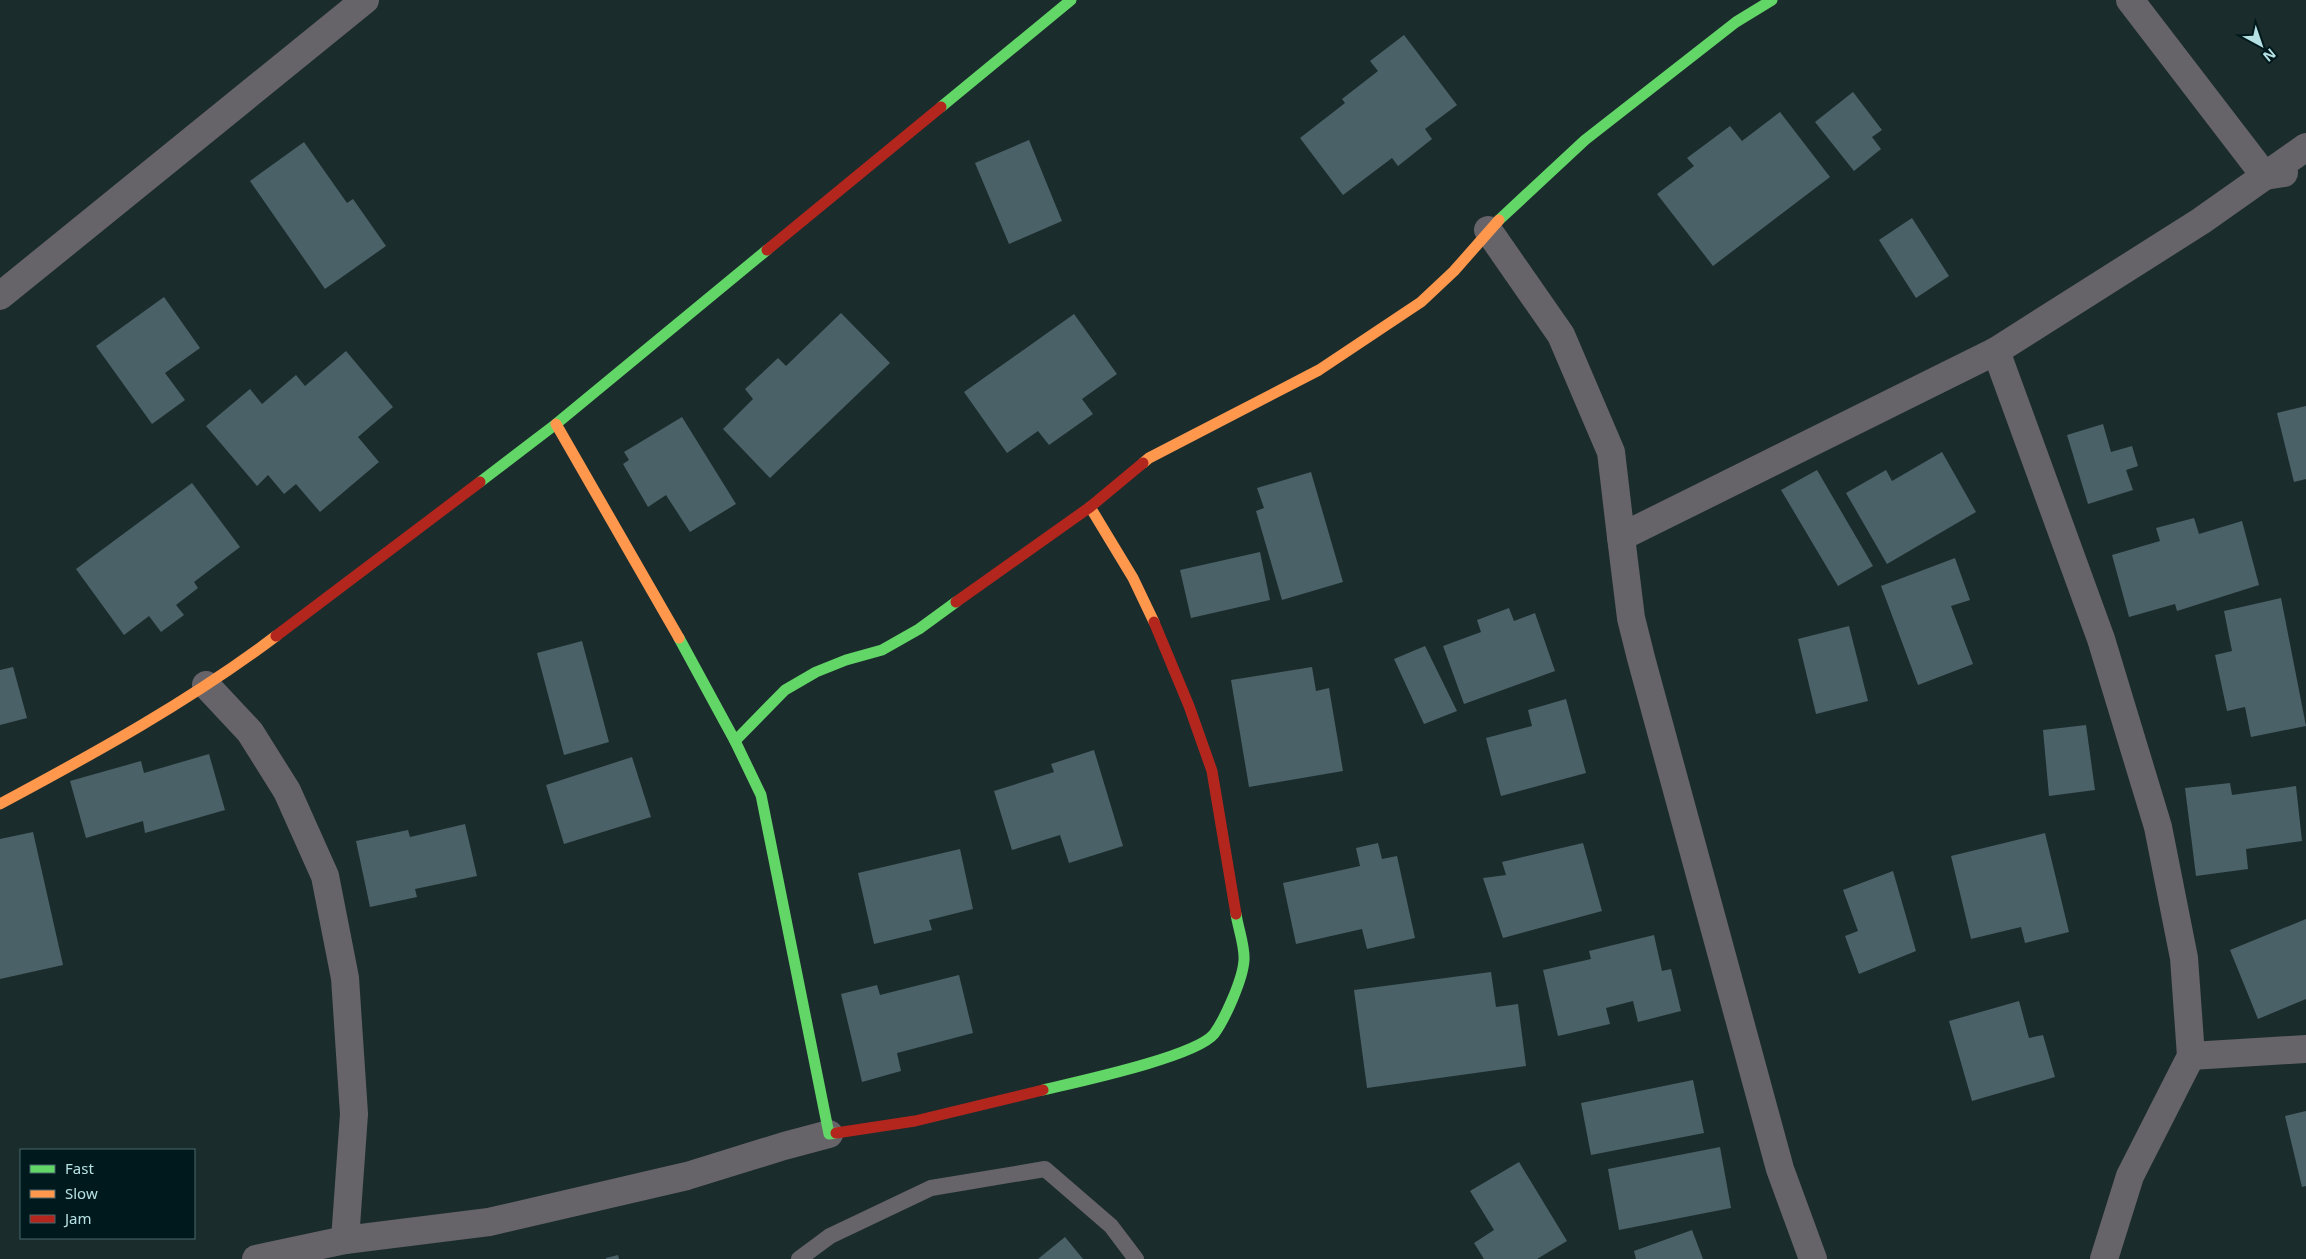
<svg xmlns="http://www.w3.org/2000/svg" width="2306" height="1259" font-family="'Noto Sans',sans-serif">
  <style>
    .building { fill: #4a6167 }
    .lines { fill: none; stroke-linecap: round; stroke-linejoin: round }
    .lane { stroke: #666369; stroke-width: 16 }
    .street { stroke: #666369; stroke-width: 28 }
    .fast { stroke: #63d668; stroke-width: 11 }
    .slow { stroke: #ff974d; stroke-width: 11 }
    .jam { stroke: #b3261e; stroke-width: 11 }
  </style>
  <rect width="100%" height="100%" fill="#1b2c2c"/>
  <g class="building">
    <path d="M1404,35l53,70 -32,24 7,10 -34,27 -6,-8 -49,37 -43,-57 45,-35 -3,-4 36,-28 -8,-10z"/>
    <path d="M1853,92l29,38 -10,7 9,12 -27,22 -39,-49z"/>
    <path d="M1780,112l50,65 -117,89 -56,-72 37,-28 -7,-8 43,-32 12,15z"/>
    <path d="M1029,140l33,81 -53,23 -34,-81z"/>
    <path d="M304,142l43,61 6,-4 33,47 -61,43 -75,-108z"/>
    <path d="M1912,218l37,58 -33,22 -37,-58z"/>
    <path d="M164,297l36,51 -35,25 20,27 -33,24 -56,-78z"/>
    <path d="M841,313l49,50 -120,115 -47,-49 30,-30 -8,-10 33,-31 8,8z"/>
    <path d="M1074,314l43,60 -35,25 11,15 -44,31 -11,-14 -31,22 -43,-61z"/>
    <path d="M346,351l47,56 -35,30 21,25 -59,50 -24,-28 -12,10 -16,-19 -11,11 -51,-60 44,-37 12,15 34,-29 9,11z"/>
    <path d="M2306,406v73l-12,3 -17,-69z"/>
    <path d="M682,417l54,87 -46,28 -24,-37 -18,12 -25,-43 6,-4 -5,-8z"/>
    <path d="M2103,424l8,28 21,-6 6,20 -12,4 7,20 -45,14 -21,-69z"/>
    <path d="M1942,452l34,60 -89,52 -41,-71 40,-23 6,11z"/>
    <path d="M1817,470l56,96 -35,20 -57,-96z"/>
    <path d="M1311,472l32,110 -61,18 -26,-89 8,-3 -7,-20z"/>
    <path d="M192,483l48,64 -46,35 4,6 -22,17 8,10 -23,17 -12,-16 -25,19 -48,-66z"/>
    <path d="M2194,518l5,16 43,-13 17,64 -82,26 -2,-7 -46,13 -17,-62 48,-14 -4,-13z"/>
    <path d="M1260,552l10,48 -79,18 -11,-48z"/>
    <path d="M1955,558l15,42 -19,6 22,58 -55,21 -37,-99z"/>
    <path d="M2281,598l25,128 -55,11 -6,-30 -18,4 -12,-56 17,-4 -8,-40z"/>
    <path d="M1509,608l5,13 21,-8 20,58 -91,33 -21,-58 38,-14 -4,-12z"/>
    <path d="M1849,626l19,75 -52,13 -18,-75z"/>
    <path d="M582,641l27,101 -45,13 -27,-102z"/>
    <path d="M1425,646l32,65 -33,13 -30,-65z"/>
    <path d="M13,667l14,51 -27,7v-55z"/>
    <path d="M1312,667l4,24 13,-3 14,83 -94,16 -18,-107z"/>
    <path d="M1566,699l20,74 -85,23 -15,-58 46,-12 -4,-16z"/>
    <path d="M2086,725l9,65 -46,6 -6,-66z"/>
    <path d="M1094,750l29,96 -54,17 -9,-28 -48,15 -18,-59 60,-19 -3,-8z"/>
    <path d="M209,754l16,56 -80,23 -2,-12 -57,17 -16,-57 71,-20 3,12z"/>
    <path d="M632,757l19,60 -87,27 -18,-59z"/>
    <path d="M2230,783l2,12 64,-9 6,55 -56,8 2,20 -52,7 -11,-88z"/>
    <path d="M465,824l12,52 -62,13 2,8 -47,10 -14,-66 52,-11 2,7z"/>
    <path d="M33,832l30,133 -63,14v-140z"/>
    <path d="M2045,833l24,99 -44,11 -4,-16 -50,12 -20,-83z"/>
    <path d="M1378,843l4,16 15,-3 18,82 -48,11 -5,-20 -66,15 -13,-61 77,-17 -4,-18z"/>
    <path d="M1583,843l19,68 -99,27 -20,-60 23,-3 -4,-13z"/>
    <path d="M960,849l13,60 -44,11 3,10 -58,14 -16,-71z"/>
    <path d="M1893,871l23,80 -57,23 -14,-38 13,-5 -15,-41z"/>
    <path d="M2306,919v80l-48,20 -28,-69z"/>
    <path d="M1654,935l8,36 9,-2 10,42 -43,11 -5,-21 -27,7 4,16 -52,12 -15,-66 48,-11 -2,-8z"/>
    <path d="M1491,972l5,35 22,-3 8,62 -159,22 -13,-98z"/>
    <path d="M959,975l14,58 -76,20 4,18 -39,11 -21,-88 36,-9 3,10z"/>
    <path d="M2019,1001l10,37 14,-3 12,42 -83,24 -23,-80z"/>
    <path d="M1693,1080l11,53 -113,22 -10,-52z"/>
    <path d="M2306,1111v75l-4,1 -17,-71z"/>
    <path d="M1720,1147l11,61 -112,22 -11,-61z"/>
    <path d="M1519,1162l48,79 -30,18h-53l-10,-16 20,-13 -24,-39z"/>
    <path d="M1692,1230l11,29h-67l-2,-8z"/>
    <path d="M1065,1237l18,22h-45z"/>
    <path d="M618,1255l1,4h-13v-1z"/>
  </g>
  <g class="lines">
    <path class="lane" d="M799,1259l31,-23 101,-48 114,-19 66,57 25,33"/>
    <g class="street">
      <path d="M2130,0l135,176 19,-3"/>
      <path d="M1488,230l73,105 50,117 10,85 375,-186 205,-130 105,-74"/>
      <path d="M0,296l365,-296"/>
      <path d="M1996,351l105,288 57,188 26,131 7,98 -61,120 -26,83"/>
      <path d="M1621,537l10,81 10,40 139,511 33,90"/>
      <path d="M206,685l44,47 37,59 38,85 20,102 9,136 -9,126"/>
      <path d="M2191,1056l115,-7"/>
      <path d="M256,1259l89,-19 144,-18 198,-46 97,-30 45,-12"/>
    </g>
    <g class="fast">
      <path d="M941,107l130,-107"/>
      <path d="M1499,220l86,-80 151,-118 36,-22"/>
      <path d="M480,482l76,-58 211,-174"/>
      <path d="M679,638l56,103 50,-51 31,-18 30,-12 36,-10 37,-21 37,-27"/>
      <path d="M735,741l26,54 68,339 7,-1"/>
      <path d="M1043,1090c33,-8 152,-33 171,-56 11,-15 29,-55 30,-74 1,-14 -6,-32 -8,-46"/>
    </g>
    <g class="slow">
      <path d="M556,424l123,214"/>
      <path d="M1143,463l6,-5 170,-88 102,-68 33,-31 45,-51"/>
      <path d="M1090,507l43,71 21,44"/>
      <path d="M0,804c95,-51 190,-103 276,-168"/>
    </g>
    <g class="jam">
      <path d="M767,250l174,-143"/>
      <path d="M956,602l134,-95 53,-44"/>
      <path d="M1154,622l35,84 23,65 24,143"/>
      <path d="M276,636l204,-154"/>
      <path d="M836,1133l79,-12 128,-31"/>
    </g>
  </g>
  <rect x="20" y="1149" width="175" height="90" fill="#00191c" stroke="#49696c"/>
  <rect x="30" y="1165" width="25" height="8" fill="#63d668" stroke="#49696c"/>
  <text x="65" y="1174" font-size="15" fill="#b6e1e4">Fast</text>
  <rect x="30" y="1190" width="25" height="8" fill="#ff974d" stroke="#49696c"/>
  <text x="65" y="1199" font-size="15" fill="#b6e1e4">Slow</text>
  <rect x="30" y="1215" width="25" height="8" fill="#b3261e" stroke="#49696c"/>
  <text x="65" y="1224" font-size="15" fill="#b6e1e4">Jam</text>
  <g transform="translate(2261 45) rotate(140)" stroke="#00191c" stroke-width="4" paint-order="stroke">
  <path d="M0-4L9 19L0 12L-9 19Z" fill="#b6e1e4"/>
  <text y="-8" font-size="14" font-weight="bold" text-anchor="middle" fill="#b6e1e4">N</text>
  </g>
</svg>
